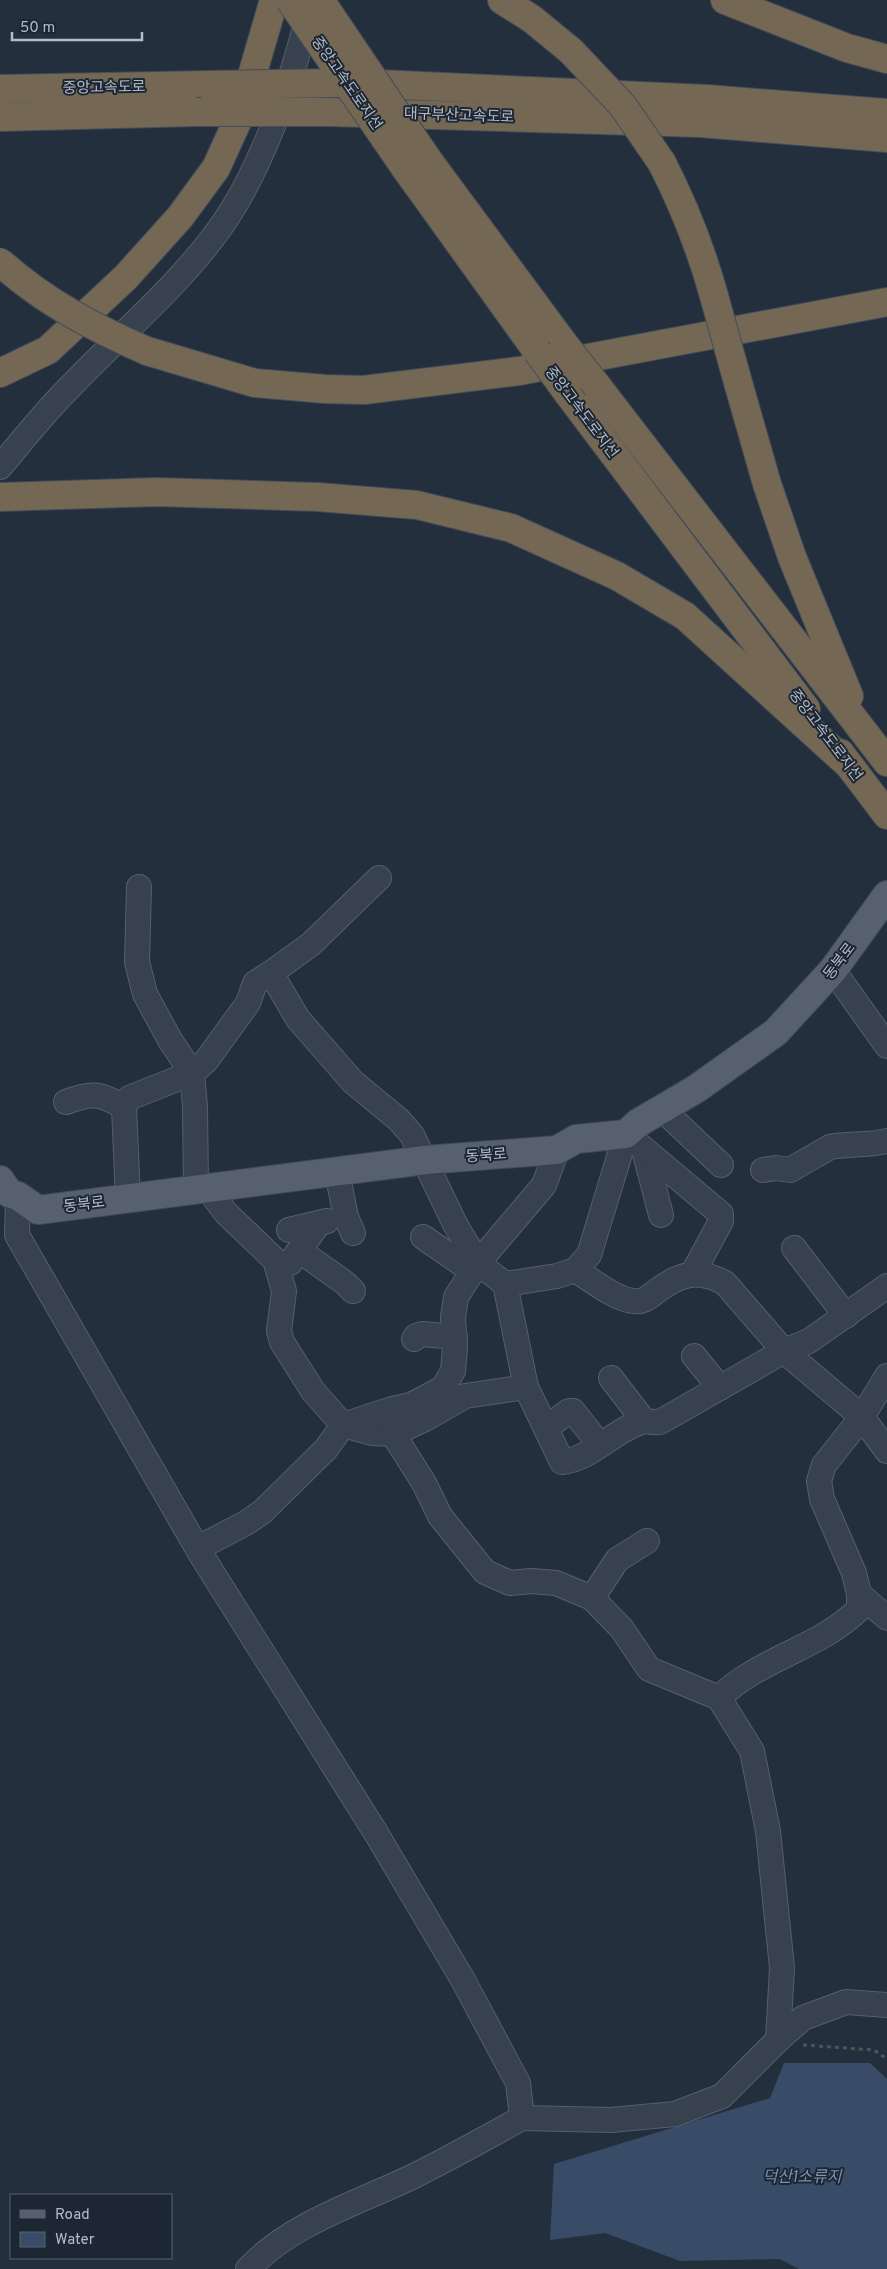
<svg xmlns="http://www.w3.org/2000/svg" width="887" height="2269" font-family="Overpass,'Noto Sans KR',sans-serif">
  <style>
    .water { fill: #394c67 }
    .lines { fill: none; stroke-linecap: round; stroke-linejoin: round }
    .minor-casing { stroke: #565f6c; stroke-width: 26 }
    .major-casing { stroke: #414a57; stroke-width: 30 }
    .highway-casing { stroke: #434c59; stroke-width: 30 }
    .path { stroke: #44595c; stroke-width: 3; stroke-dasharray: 4 4; stroke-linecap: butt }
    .minor { stroke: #38414e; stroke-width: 24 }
    .major { stroke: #56606e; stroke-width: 28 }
    .highway { stroke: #746855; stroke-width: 28 }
    .highway-bridge-casing { stroke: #434c59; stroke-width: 30; stroke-linecap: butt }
    .highway-bridge { stroke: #746855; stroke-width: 28 }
    .labels { text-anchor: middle; stroke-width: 4; stroke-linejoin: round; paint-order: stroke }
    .street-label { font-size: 15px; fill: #b4bcc9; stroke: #1d2633 }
    .water-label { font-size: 16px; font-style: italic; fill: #7c92b1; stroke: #1d2633 }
  </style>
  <rect width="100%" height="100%" fill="#242f3e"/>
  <path class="water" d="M784,2063h86l17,16v190h-88l-19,-10 -100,2 -75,-28 -55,7 4,-76 216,-66z"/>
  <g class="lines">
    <g class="minor-casing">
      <g id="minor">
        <path d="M0,467c22,-26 43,-53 67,-77 51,-54 110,-102 153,-162 41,-57 73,-149 89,-217"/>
        <path d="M139,887l-2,75 8,32 25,46 22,33 3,34 1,84"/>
        <path d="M833,970l54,76"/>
        <path d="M271,973l40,-29 68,-66"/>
        <path d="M66,1102c26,-10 34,-9 58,5"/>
        <path d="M662,1109l59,56"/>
        <path d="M644,1150l17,65"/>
        <path d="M763,1170l13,-2 14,2 40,-23c19,-4 37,-1 57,-6"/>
        <path d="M337,1172l9,45 7,16"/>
        <path d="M208,1189l18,24 49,47 9,31 -5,40 3,11 31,49 30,34 29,8 21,1 31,49 16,33 45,56 25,11 21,-2 25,2 36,15 30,31 27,40 70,29 33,53 16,80 14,137 -4,72"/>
        <path d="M18,1196l-1,39 183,318 176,280 87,147 55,103 4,35c-36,20 -72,40 -108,58 -56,27 -123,47 -166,93"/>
        <path d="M128,1199l-4,-92 5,-9 63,-25 14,-12 42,-58 7,-20 16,-10 27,46 55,63 46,38 13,15 43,89 23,39 27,21 21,103"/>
        <path d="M289,1230l38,-9"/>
        <path d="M423,1237l49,34"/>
        <path d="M794,1248l52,68"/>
        <path d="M300,1251l45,32 8,8"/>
        <path d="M290,1263l29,-40"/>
        <path d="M575,1270c17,10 38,28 58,31 11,2 17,-5 24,-10 23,-18 42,-22 68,-8l59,68 78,66 -38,48 -5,16 3,18 32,74 5,21v15c-40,40 -100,49 -140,89"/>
        <path d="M505,1284l52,-8 18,-6 14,-15 37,-121 95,80v7l-28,52"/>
        <path d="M414,1339l2,-3 6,-2 33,3"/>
        <path d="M694,1356l26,32"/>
        <path d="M887,1376l-25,41 25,34"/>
        <path d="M611,1378l33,43"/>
        <path d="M546,1428l23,-17h4l27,34"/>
        <path d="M393,1434l32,-15 40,-23 61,-9 36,75c29,-3 51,-31 79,-40 6,-2 12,1 19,0l124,-71 25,-10 78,-55"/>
        <path d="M198,1548l48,-25 16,-11 64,-63 17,-24 49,-16 19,-4 32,-17 10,-17 2,-23 -2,-31 3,-20 22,-34 66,-78 13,-35"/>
        <path d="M859,1594l28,24"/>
        <path d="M592,1598l25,-38 30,-19"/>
        <path d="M522,2118l89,2 64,-6 47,-18 56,-56 25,-22 43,-16 41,3"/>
      </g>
    </g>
    <g class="major-casing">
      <path id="major" d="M0,1180l9,13 9,3 20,14 387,-50 132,-10 19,-11 50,-5 12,-11 58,-34 80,-57 57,-62 54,-75"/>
    </g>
    <g class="highway-casing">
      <g id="highway">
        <path d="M502,0l30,19 39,32"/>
        <path d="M725,0l122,48 40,11"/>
        <path d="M357,83l350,16 180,14"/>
        <path d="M0,89l208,-4"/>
        <path d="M329,112l372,11 186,15"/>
        <path d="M0,117l196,-5"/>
        <path d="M428,160l136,184"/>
        <path d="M662,163c22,43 39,86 52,133"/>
        <path d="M406,169l131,182"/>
        <path d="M147,351l108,32 70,6 39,1 155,-19 368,-69"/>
        <path d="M0,373l48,-23 78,-73 54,-60 36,-49 25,-55 33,-113"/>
        <path d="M597,386l290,376"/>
        <path d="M739,386l28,98 25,73 57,139"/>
        <path d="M567,392l239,317"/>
        <path d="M0,497l157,-5 161,5 99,8 94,23 106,48 68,40 165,150"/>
        <path d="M840,753l47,62"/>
      </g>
    </g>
    <path class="path" d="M803,2045l71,5 13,9"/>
    <use href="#minor" class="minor"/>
    <use href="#major" class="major"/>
    <use href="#highway" class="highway"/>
    <g class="highway-bridge-casing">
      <g id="highway-bridge">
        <path d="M290,0l116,169"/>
        <path d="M320,0l108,160"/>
        <path d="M571,51l52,55 39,57"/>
        <path d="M208,85l131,-2"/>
        <path d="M196,112h133"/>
        <path d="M0,262c43,39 94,66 147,89"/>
        <path d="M714,296l25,90"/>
        <path d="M564,344l33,42"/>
        <path d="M537,351l30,41"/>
      </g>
    </g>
    <use href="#highway-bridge" class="highway-bridge"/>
  </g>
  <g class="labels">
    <g class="street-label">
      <text transform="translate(347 83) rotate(55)" y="5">중앙고속도로지선</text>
      <text transform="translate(104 87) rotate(-1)" y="5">중앙고속도로</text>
      <text transform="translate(459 115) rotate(2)" y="5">대구부산고속도로</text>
      <text transform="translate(582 412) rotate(53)" y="5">중앙고속도로지선</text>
      <text transform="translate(826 735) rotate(53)" y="5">중앙고속도로지선</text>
      <text transform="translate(839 961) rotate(-53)" y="5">동북로</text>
      <text transform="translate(486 1155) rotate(-4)" y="5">동북로</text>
      <text transform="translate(84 1204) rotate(-7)" y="5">동북로</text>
    </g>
    <g class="water-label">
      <text x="802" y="2182">덕산1소류지</text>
    </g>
  </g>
  <rect x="10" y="2194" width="162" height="65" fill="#1d2633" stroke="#59626f"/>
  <rect x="20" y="2210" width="25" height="8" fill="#56606e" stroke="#59626f"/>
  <text x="55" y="2219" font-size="15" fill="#b4bcc9">Road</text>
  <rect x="20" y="2232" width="25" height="15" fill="#394c67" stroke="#59626f"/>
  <text x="55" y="2244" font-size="15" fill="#b4bcc9">Water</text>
  <path d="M12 32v8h130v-8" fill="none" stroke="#b4bcc9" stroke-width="2.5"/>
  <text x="20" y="32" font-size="15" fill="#b4bcc9" stroke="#1d2633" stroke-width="4" paint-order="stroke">50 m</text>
</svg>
